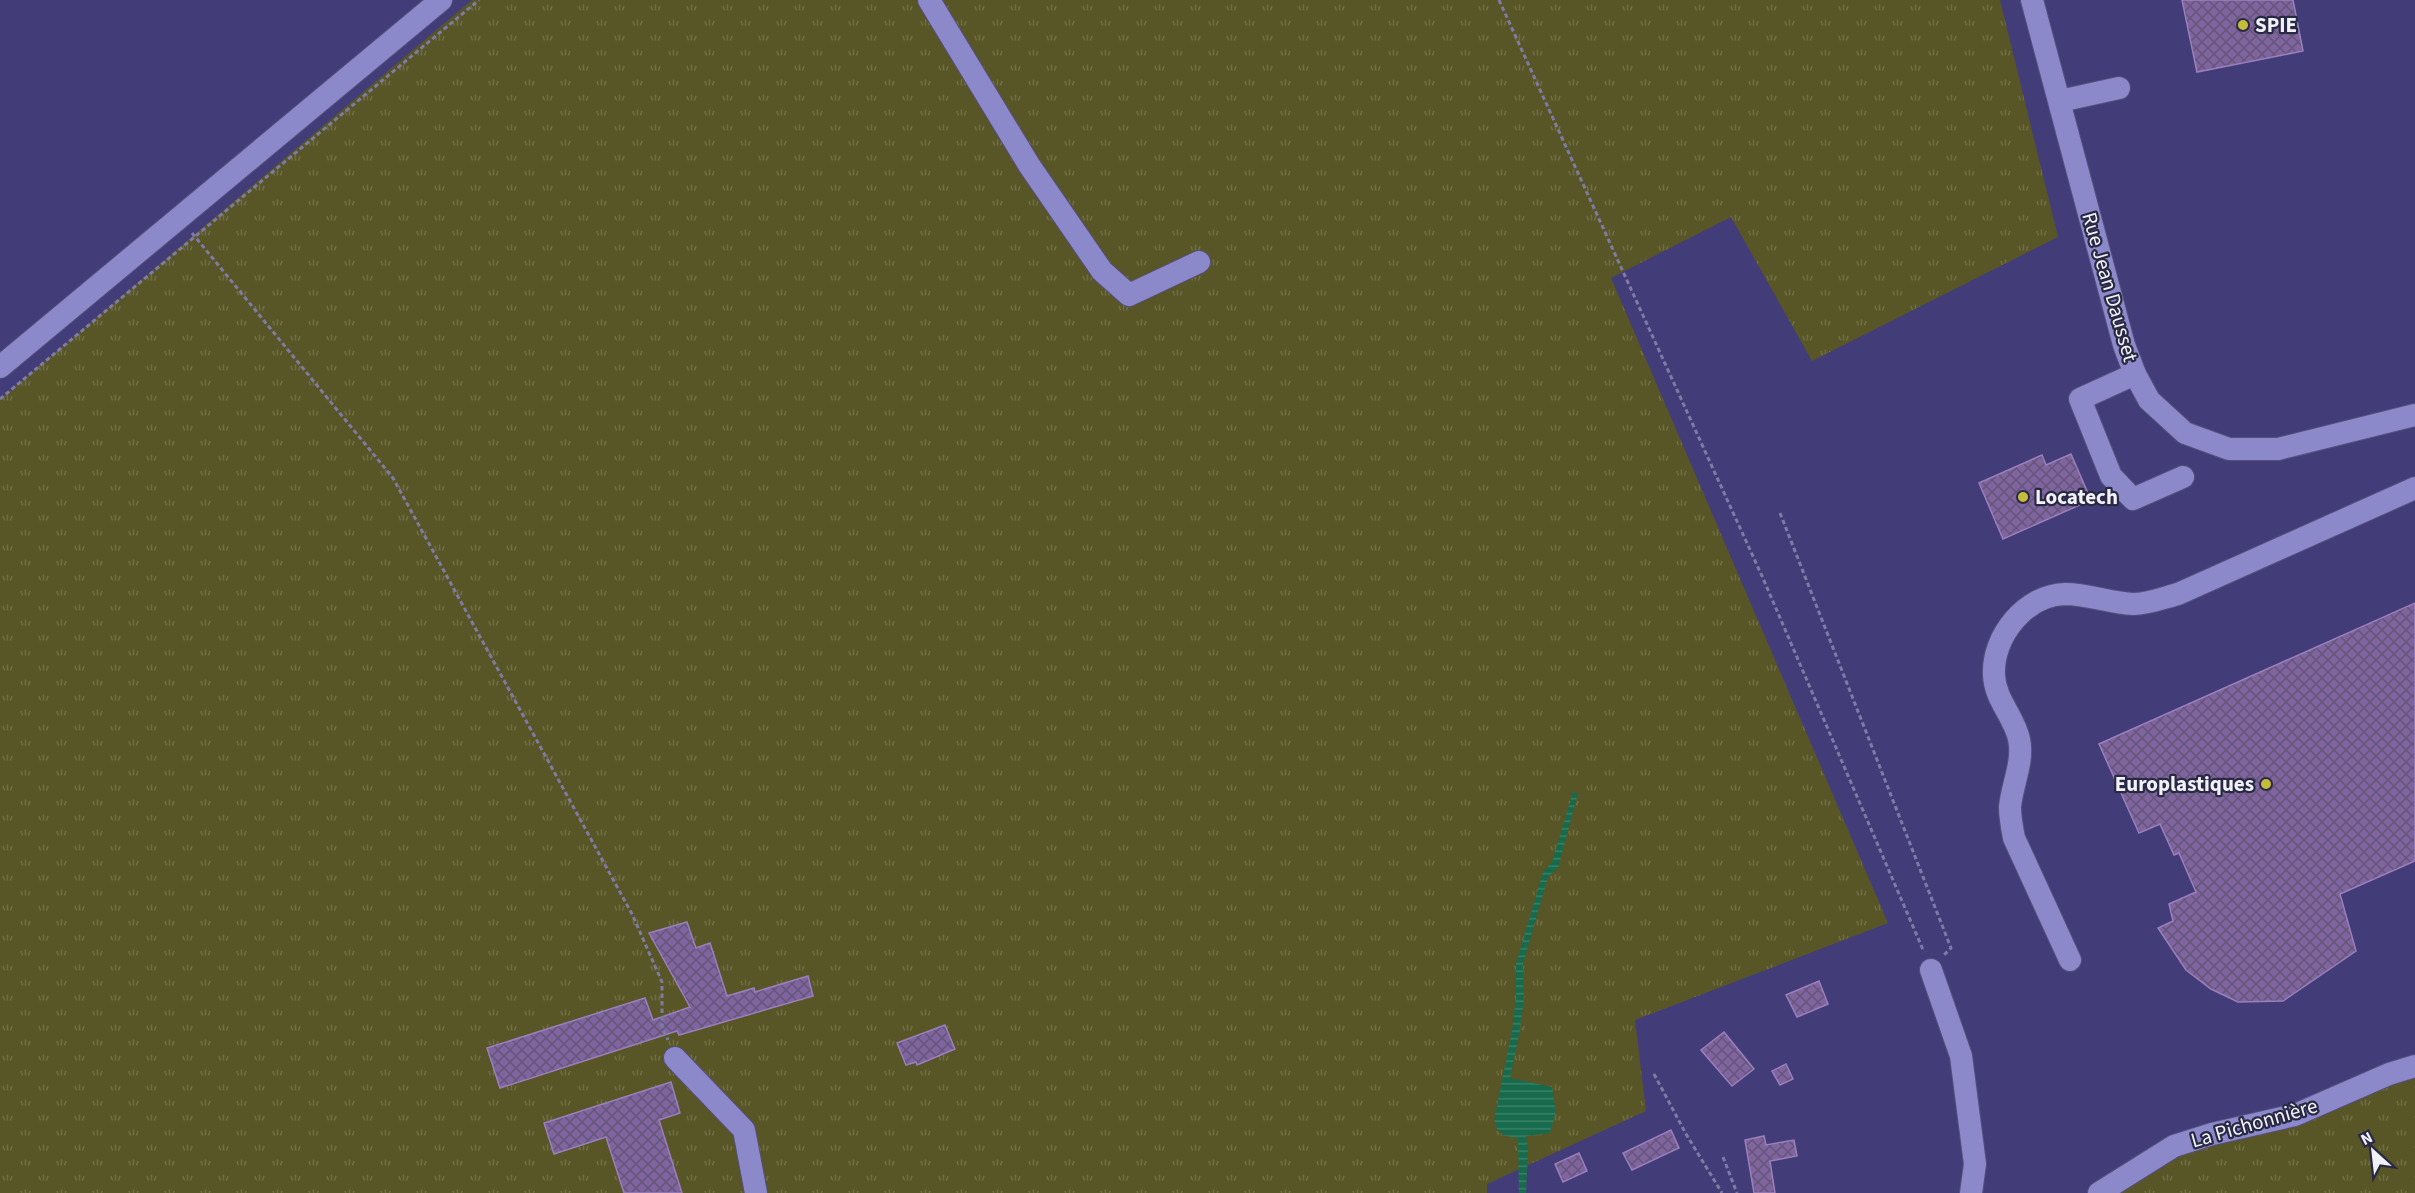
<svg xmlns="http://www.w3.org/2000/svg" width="2415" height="1193" font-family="'Source Sans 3',sans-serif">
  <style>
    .grass { fill: url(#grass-tufts) }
    .water { fill: url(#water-rules) }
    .building { fill: url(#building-cross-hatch); stroke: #9b7fbd; stroke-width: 1.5 }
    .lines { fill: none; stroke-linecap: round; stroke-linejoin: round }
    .minor-casing { stroke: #56507d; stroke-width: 24 }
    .path { stroke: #7e7ba4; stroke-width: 3; stroke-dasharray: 4.5 3; stroke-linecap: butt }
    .minor { stroke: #8b89ca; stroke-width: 22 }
    .poi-dot { fill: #c6bc3c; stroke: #2a2944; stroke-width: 2 }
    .labels { text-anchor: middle; stroke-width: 4.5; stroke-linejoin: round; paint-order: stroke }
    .poi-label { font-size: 21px; font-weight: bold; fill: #f1f2f9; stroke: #2a2944; text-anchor: start }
    .street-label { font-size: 21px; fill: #f1f2f9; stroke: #2a2944 }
  </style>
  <defs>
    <pattern id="grass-tufts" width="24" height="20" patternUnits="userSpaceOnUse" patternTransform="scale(1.5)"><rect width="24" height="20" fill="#585526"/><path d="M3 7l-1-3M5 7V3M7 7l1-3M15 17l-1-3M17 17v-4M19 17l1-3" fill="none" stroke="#706e46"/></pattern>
    <pattern id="water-rules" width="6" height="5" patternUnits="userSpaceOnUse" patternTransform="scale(1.5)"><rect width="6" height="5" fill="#186a4d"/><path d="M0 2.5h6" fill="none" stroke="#3a8067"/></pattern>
    <pattern id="building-cross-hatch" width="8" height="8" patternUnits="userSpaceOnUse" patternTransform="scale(1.5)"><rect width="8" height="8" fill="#8064a0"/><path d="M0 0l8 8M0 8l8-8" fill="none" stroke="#645676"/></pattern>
  </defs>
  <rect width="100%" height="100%" fill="#423d78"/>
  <g class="grass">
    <path d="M472,0h1528l58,237 -246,124 -81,-144 -120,61 277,645 -253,97 11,91 -159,73v9h-1487v-794z"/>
    <path d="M2415,1077v116h-299l58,-47z"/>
  </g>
  <path class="water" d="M1573,792l5,1 -20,75 -10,9 -25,87 1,35 -5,36 -9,43 42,9 4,25 -6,21 -24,3 2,14 -2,43h-7l-1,-55c-15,-1 -25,-6 -23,-23l17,-84 4,-34v-33l27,-92 9,-10z"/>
  <g class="building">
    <path d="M2182,0h111l10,51 -106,21z"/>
    <path d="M2071,454l20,46 -88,39 -24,-56 63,-28 4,10z"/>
    <path d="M2415,603v258l-75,33 16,57 -73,50 -45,1 -27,-13 -25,-19 -28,-42 15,-7 -4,-17 27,-12 -17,-39 -5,2 -14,-31 -21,9 -40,-89z"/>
    <path d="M687,922l9,26 14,-5 17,53 27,-8 1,4 53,-16 5,20 -134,39 -2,-4 -177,57 -13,-40 158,-50 8,22 37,-13 -41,-74z"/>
    <path d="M1819,981l9,23 -31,13 -11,-22z"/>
    <path d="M945,1025l10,24 -38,16 -1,-3 -10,3 -9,-22z"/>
    <path d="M1724,1032l30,37 -22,17 -31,-36z"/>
    <path d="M1786,1064l7,15 -13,6 -8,-14z"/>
    <path d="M671,1082l9,31 -21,7 23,73h-58l-18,-56 -52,17 -10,-31z"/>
    <path d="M1671,1130l8,18 -47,22 -9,-17z"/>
    <path d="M1764,1136l2,9 28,-5 3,16 -27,5 5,32h-21l-9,-53z"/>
    <path d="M1579,1153l8,18 -24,11 -8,-18z"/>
  </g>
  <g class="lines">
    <g class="minor-casing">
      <g id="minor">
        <path d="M929,0l100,165 73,106 27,24 70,-33"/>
        <path d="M2032,0l92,345 11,29 14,26 36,33 44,16h49l137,-34"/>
        <path d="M2060,101l59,-13"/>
        <path d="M0,367l441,-367"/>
        <path d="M2135,374l-55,25 31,77 22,23 50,-22"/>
        <path d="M2070,960l-56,-122c-2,-10 -4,-21 -4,-31 2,-23 14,-45 9,-68 -5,-23 -24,-39 -25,-64 -2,-38 31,-80 71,-81 23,0 45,9 68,10 15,0 30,-6 45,-10l237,-106"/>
        <path d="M1931,970l30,86 14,108 -4,29"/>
        <path d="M675,1058l69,72 12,63"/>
        <path d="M2099,1193l75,-47 38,-12 83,-19 94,-41 26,-8"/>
      </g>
    </g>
    <g class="path">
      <path d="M1499,0l263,576 162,376"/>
      <path d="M192,233l201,245 239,436 30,68v44l6,14"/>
      <path d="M0,399l479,-399"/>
      <path d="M1780,513l171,435 -7,7"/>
      <path d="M1654,1074l32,60 36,59"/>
      <path d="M1723,1157l14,36"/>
    </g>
    <use href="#minor" class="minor"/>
  </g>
  <g class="poi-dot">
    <circle cx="2243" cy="25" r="6"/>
    <circle cx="2023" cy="497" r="6"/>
    <circle cx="2266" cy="784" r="6"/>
  </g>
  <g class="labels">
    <g class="poi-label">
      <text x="2255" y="32">SPIE</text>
      <text x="2035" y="504">Locatech</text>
      <text x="2254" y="791" text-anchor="end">Europlastiques</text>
    </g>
    <g class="street-label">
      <text transform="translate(2110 287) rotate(74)" y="7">Rue Jean Dausset</text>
      <text transform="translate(2254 1123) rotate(-16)" y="7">La Pichonnière</text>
    </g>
  </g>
  <g transform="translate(2373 1151) rotate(333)" stroke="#2a2944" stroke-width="4.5" paint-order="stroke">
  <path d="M0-4.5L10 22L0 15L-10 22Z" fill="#f1f2f9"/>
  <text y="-9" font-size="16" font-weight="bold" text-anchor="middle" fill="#f1f2f9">N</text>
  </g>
</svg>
